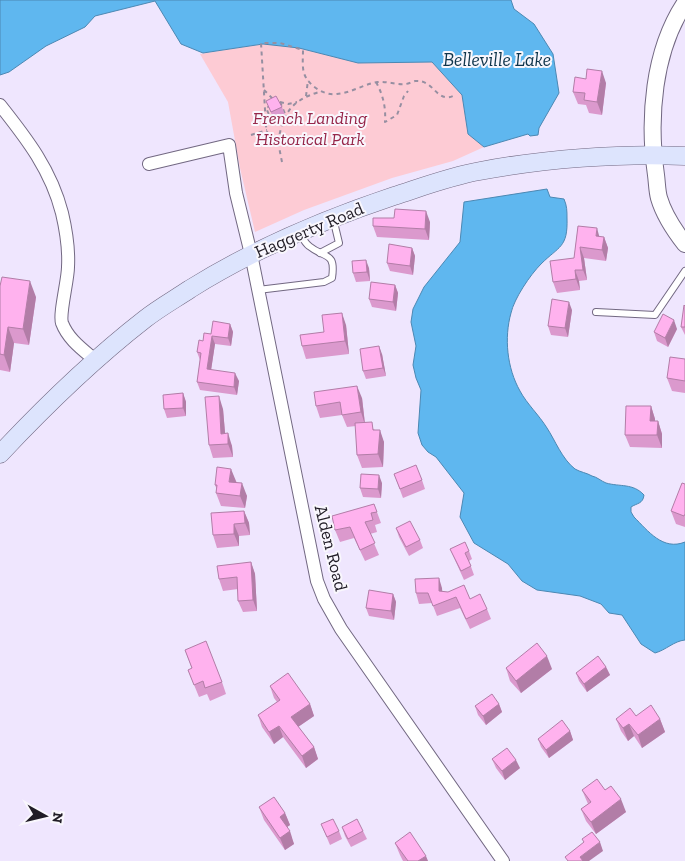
<svg xmlns="http://www.w3.org/2000/svg" width="685" height="861" font-family="'Zilla Slab',serif">
  <style>
    .green { fill: #fdcbd4 }
    .water { fill: #5fb7ef; stroke: #4c88b3 }
    .lines { fill: none; stroke-linecap: round; stroke-linejoin: round }
    .service-casing { stroke: #726882; stroke-width: 8 }
    .minor-casing { stroke: #726882; stroke-width: 14 }
    .tertiary-casing { stroke: #726882; stroke-width: 18 }
    .secondary-casing { stroke: #726882; stroke-width: 19 }
    .path { stroke: #968fa1; stroke-width: 2; stroke-dasharray: 4 4; stroke-linecap: butt }
    .service { stroke: #fff; stroke-width: 6 }
    .minor { stroke: #fff; stroke-width: 12 }
    .tertiary { stroke: #fff; stroke-width: 16 }
    .secondary { stroke: #dde4fd; stroke-width: 18 }
    .wall { fill: #db99cd }
    .shaded-wall { fill: #b27da7 }
    .building { fill: #ffb2ee; stroke: #b27da7 }
    .labels { text-anchor: middle; stroke-width: 4; stroke-linejoin: round; paint-order: stroke }
    .park-label { font-size: 18px; font-style: italic; fill: #96274a; stroke: #f9f7fd }
    .street-label { font-size: 18px; fill: #201c26; stroke: #f9f7fd }
    .water-label { font-size: 19px; font-style: italic; fill: #0e344b; stroke: #f9f7fd }
  </style>
  <rect width="100%" height="100%" fill="#efe6fe"/>
  <path class="green" d="M263,44l36,4 59,15 74,-1 30,33 6,39 16,13 -31,14 -61,17 -88,32 -49,22 -15,-64 -12,-66 -28,-48z"/>
  <g class="water">
    <path d="M0,0h511l3,9 20,15 19,30 6,39 -20,35 -1,7 -8,1 -2,-2 -44,13 -16,-13 -6,-39 -30,-33 -74,1 -59,-15 -36,-4 -60,9 -22,-9 -26,-43 -60,15 -10,11 -39,19 -37,26 -9,3z"/>
    <path d="M547,189l3,8 14,2c3,7 3,12 3,19 1,30 -8,28 -26,46 -11,11 -27,35 -30,49 -7,25 -4,55 9,78 7,13 19,24 27,37 8,12 15,31 28,41 5,3 12,4 17,7 5,1 9,5 14,7 14,4 27,0 38,12 -1,9 -7,8 -13,12v5l3,5c14,14 29,34 51,25v98c-11,1 -19,10 -30,13l-14,-9 -19,-29 -13,-2 -8,-9 -21,-8 -43,-6 -15,-9 -14,-17 -34,-21 -14,-26 4,-24 -28,-36 -8,-5 -6,-7 -4,-12 3,-43 -5,-12 -3,-13 3,-19 -5,-24 2,-13 11,-22 36,-45 4,-40z"/>
  </g>
  <g class="lines">
    <g class="service-casing">
      <g id="service">
        <path d="M320,253l19,-10 -6,-25"/>
        <path d="M258,290l66,-8 8,-4c4,-27 -7,-19 -23,-32 -4,-3 -7,-9 -10,-14"/>
        <path d="M596,312l59,3 30,-44"/>
      </g>
    </g>
    <g class="minor-casing">
      <g id="minor">
        <path d="M0,105c27,34 51,65 62,108 4,17 7,36 6,54 0,13 -9,47 -6,56 6,16 20,26 33,37"/>
        <path d="M149,164l80,-19 7,48 15,61 66,327 7,18 17,30 162,232"/>
      </g>
    </g>
    <g class="tertiary-casing">
      <path id="tertiary" d="M685,3c-32,48 -37,116 -29,172 1,7 1,16 3,23 5,17 15,32 26,46"/>
    </g>
    <g class="secondary-casing">
      <path id="secondary" d="M0,454c46,-49 91,-93 145,-135 14,-11 30,-20 45,-30 64,-40 132,-69 204,-93 28,-9 57,-20 86,-25 64,-12 140,-18 205,-15"/>
    </g>
    <g class="path">
      <path d="M376,82c7,13 10,25 9,40l12,-7 7,-19 4,-5"/>
      <path d="M264,90l9,9"/>
      <path d="M306,96l2,-16"/>
      <path d="M280,102l6,14 -13,7 -7,-15z"/>
      <path d="M280,102l8,2 9,-2"/>
      <path d="M251,135l16,-5"/>
      <path d="M278,142c5,-28 12,-41 41,-50"/>
      <path d="M282,162l-4,-20 -11,-10 -1,-6 -5,-83h19l23,7c0,8 -1,16 1,23 4,13 21,23 33,21 14,-1 27,-10 41,-12 9,-1 18,3 27,2 3,0 7,-2 10,-3 20,-2 21,24 40,14"/>
    </g>
    <use href="#service" class="service"/>
    <use href="#minor" class="minor"/>
    <use href="#tertiary" class="tertiary"/>
    <use href="#secondary" class="secondary"/>
  </g>
  <g class="wall">
    <path d="M606,83l-4,32 -13,-2 -3,-8 -8,-1 -5,-12z"/>
    <path d="M266,101l16,6 3,8 -11,5z"/>
    <path d="M394,218l36,4 -1,18 -52,-3 -4,-11z"/>
    <path d="M578,226l22,11h4l4,11 -2,13 -22,-3 3,22 -8,1 1,9 -23,3 -4,-11 21,-24z"/>
    <path d="M412,248l3,8 -2,19 -23,-4 -3,-8z"/>
    <path d="M369,268l1,13 -14,1 -3,-9z"/>
    <path d="M395,285l3,8 -2,18 -24,-4 -3,-8z"/>
    <path d="M0,286l36,11 -7,48 -15,-2 -4,29 -10,-2z"/>
    <path d="M685,306v29l-4,-8z"/>
    <path d="M572,310l-4,27 -17,-2 -3,-9z"/>
    <path d="M230,324l3,8 -2,14 -16,-2 -4,26 28,11 -2,14 -37,-5 -3,-8 3,-22 -3,-8 6,-11 8,-7z"/>
    <path d="M346,325l3,29 -43,5 -4,-13 22,-14z"/>
    <path d="M677,329l-9,18 -11,-6 -3,-9z"/>
    <path d="M382,354l4,22 -20,3 -3,-8z"/>
    <path d="M685,359v34l-13,-2 -5,-13z"/>
    <path d="M183,393l3,9v14l-19,2 -3,-9z"/>
    <path d="M362,398l3,25 10,7 9,12 -1,25 -21,1 -5,-13 -1,-29 -9,1 -5,-12 -22,3 -4,-12z"/>
    <path d="M651,406l4,13v2h3l4,13v14l-32,-1 -5,-12z"/>
    <path d="M223,409l2,24 7,13 1,11 -20,1 -4,-13z"/>
    <path d="M394,474l28,6 3,9 -22,9z"/>
    <path d="M236,481l11,15 -2,12 -24,-2 -5,-13 1,-3 -2,-5z"/>
    <path d="M382,483l-1,15 -18,-1 -3,-9z"/>
    <path d="M685,484v43l-9,-3 -5,-13z"/>
    <path d="M374,504l7,19 -6,2 2,7 -7,2 9,21 -14,6 -11,-23 -14,4 -5,-12z"/>
    <path d="M244,511l5,12 1,12 -11,1v10l-22,2 -4,-13z"/>
    <path d="M396,528l24,12 3,8 -14,8 -10,-19z"/>
    <path d="M450,549l19,2 3,8 -3,2 5,14 -10,5z"/>
    <path d="M251,562l4,12 2,37 -14,1 -5,-11v-12l-15,2 -4,-12z"/>
    <path d="M442,588v3l28,8 17,10 4,10 -21,10 -10,-21 -23,8 -5,-13 -13,1 -3,-11z"/>
    <path d="M393,594l3,8 -2,18 -25,-4 -3,-8z"/>
    <path d="M185,650l37,32 4,12 -16,7 -3,-7 -8,3 -11,-27 4,-1z"/>
    <path d="M606,667l4,8 -23,17 -8,-11 -3,-8z"/>
    <path d="M506,668l46,1 -31,24 -11,-12z"/>
    <path d="M270,686l40,18 4,12 -16,11 16,20 4,12 -12,9 -23,-31 -9,7 -12,-17 -4,-12 19,-13 -3,-4z"/>
    <path d="M499,704l3,8 -16,13 -8,-10 -3,-9z"/>
    <path d="M636,716l24,3 5,13 -23,16 -8,-12 -6,5 -7,-10 -5,-12z"/>
    <path d="M570,731l3,9 -24,18 -8,-11 -3,-8z"/>
    <path d="M492,759l28,9 -15,12 -9,-12z"/>
    <path d="M582,790h23l21,22 -30,22 -10,-13 -5,-12 7,-5z"/>
    <path d="M259,807l26,6 5,12 -3,2 7,17 -9,6 -21,-30z"/>
    <path d="M321,824l18,7 3,8 -12,6z"/>
    <path d="M342,827l21,4 4,8 -16,8 -6,-11z"/>
    <path d="M395,843l33,18h-25l-3,-6z"/>
  </g>
  <g class="shaded-wall">
    <path d="M602,71l4,12 -4,32 -5,-13z"/>
    <path d="M426,211l4,11 -1,18 -4,-11z"/>
    <path d="M597,228l3,11 -4,-3z"/>
    <path d="M604,237l4,11 -2,13 -4,-11z"/>
    <path d="M580,247l4,11 3,22 -4,-10z"/>
    <path d="M412,248l3,8 -2,19 -3,-9z"/>
    <path d="M366,260l3,8 1,13 -3,-9z"/>
    <path d="M575,270l4,11 1,9 -4,-11z"/>
    <path d="M30,281l6,16 -7,48 -6,-16z"/>
    <path d="M395,285l3,8 -2,18 -3,-9z"/>
    <path d="M569,302l3,8 -4,27 -3,-9z"/>
    <path d="M342,313l4,12 3,29 -4,-13z"/>
    <path d="M674,320l3,9 -9,18 -3,-9z"/>
    <path d="M230,324l3,8 -2,14 -3,-8z"/>
    <path d="M8,327l6,16 -4,29 -6,-17z"/>
    <path d="M212,336l3,8 -5,33 -3,-8z"/>
    <path d="M379,346l3,8 4,22 -3,-8z"/>
    <path d="M235,373l4,8 -2,14 -3,-8z"/>
    <path d="M357,386l5,12 3,27 -4,-13z"/>
    <path d="M183,393l3,9v14l-3,-8z"/>
    <path d="M219,396l4,13 3,35 -5,-10z"/>
    <path d="M651,406l4,13v15l-5,-13z"/>
    <path d="M658,421l4,13v14l-5,-13z"/>
    <path d="M380,430l4,12 -1,25 -5,-13z"/>
    <path d="M228,433l4,13 1,11 -5,-13z"/>
    <path d="M231,469l5,12 -2,13 -5,-12z"/>
    <path d="M379,475l3,8 -1,15 -3,-9z"/>
    <path d="M242,483l5,13 -2,12 -5,-12z"/>
    <path d="M244,511l5,12 1,12 -5,-12z"/>
    <path d="M234,524l5,12v10l-5,-12z"/>
    <path d="M251,562l4,12 2,37 -4,-11z"/>
    <path d="M439,578l3,10 1,13 -4,-10z"/>
    <path d="M393,594l3,8 -2,18 -3,-9z"/>
    <path d="M547,656l5,13 -31,24 -5,-12z"/>
    <path d="M606,667l4,8 -23,17 -3,-8z"/>
    <path d="M310,704l4,12 -19,13 -4,-12z"/>
    <path d="M499,704l3,8 -16,13 -3,-9z"/>
    <path d="M660,719l5,13 -23,16 -4,-13z"/>
    <path d="M629,724l5,12 -6,5 -5,-13z"/>
    <path d="M279,726l4,11 -9,7 -5,-12z"/>
    <path d="M570,731l3,9 -24,18 -3,-8z"/>
    <path d="M314,747l4,12 -12,9 -4,-12z"/>
    <path d="M516,760l4,8 -15,12 -3,-9z"/>
    <path d="M621,799l5,13 -30,22 -5,-12z"/>
    <path d="M285,813l5,12 -6,4 -4,-12z"/>
    <path d="M290,831l4,13 -9,6 -5,-12z"/>
    <path d="M600,842l3,9 -14,10h-8l-1,-4z"/>
    <path d="M426,856l2,5h-10z"/>
  </g>
  <g class="building">
    <path d="M587,69l15,2 -5,31 -13,-2 1,-7 -12,-1 2,-15 11,2z"/>
    <path d="M276,96l6,11 -11,5 -5,-11z"/>
    <path d="M395,209l31,2 -1,18 -52,-3v-8h21z"/>
    <path d="M578,226l19,2 -1,8 8,1 -2,13 -22,-3 3,23h-8l1,9 -23,3 -3,-21 24,-3z"/>
    <path d="M389,244l23,4 -2,18 -23,-3z"/>
    <path d="M366,260l1,12 -14,1 -1,-12z"/>
    <path d="M2,277l28,4 -7,48 -15,-2 -4,28 -4,-1v-68z"/>
    <path d="M371,282l24,3 -2,17 -24,-3z"/>
    <path d="M552,299l17,3 -4,26 -17,-2z"/>
    <path d="M684,305l1,1v21h-4z"/>
    <path d="M342,313l3,28 -43,5 -2,-11 24,-3 -2,-17z"/>
    <path d="M663,314l11,6 -9,18 -11,-6z"/>
    <path d="M213,321l17,3 -2,14 -16,-2 -5,33 28,4 -1,14 -37,-5 4,-29 -4,-1 2,-12 4,1 1,-8 7,1z"/>
    <path d="M379,346l4,22 -20,3 -3,-22z"/>
    <path d="M670,357l15,2v22l-18,-3z"/>
    <path d="M357,386l4,26 -19,3 -2,-13 -24,4 -2,-14z"/>
    <path d="M183,393v15l-19,1 -1,-14z"/>
    <path d="M219,396l2,38 7,-1v11l-19,1 -4,-48z"/>
    <path d="M626,406h25l-1,15h8l-1,14h-32z"/>
    <path d="M372,422l1,8h7l-2,24 -21,1 -2,-32z"/>
    <path d="M416,465l6,15 -22,9 -6,-15z"/>
    <path d="M217,467l14,2 -2,13 13,1 -2,13 -24,-3 1,-8h-2z"/>
    <path d="M361,474l18,1 -1,14 -18,-1z"/>
    <path d="M682,483l3,1v30l-1,2 -13,-5z"/>
    <path d="M374,504l3,8 -6,1 2,7 -8,2 10,21 -15,7 -10,-23 -15,3 -3,-14z"/>
    <path d="M244,511l1,12 -11,1v10l-21,1 -2,-22z"/>
    <path d="M410,521l10,19 -14,7 -10,-19z"/>
    <path d="M465,542l4,9 -4,2 6,13 -10,5 -11,-22z"/>
    <path d="M251,562l2,38 -15,1 -1,-24 -18,2 -2,-13z"/>
    <path d="M439,578v13l9,1 16,-7 6,14 10,-5 7,15 -21,10 -10,-22 -23,9 -5,-13h-12l-1,-14z"/>
    <path d="M369,590l24,4 -2,17 -25,-3z"/>
    <path d="M206,641l16,41 -17,6 -2,-7 -9,4 -6,-15 4,-2 -7,-18z"/>
    <path d="M537,643l10,13 -31,25 -10,-13z"/>
    <path d="M598,656l8,11 -22,17 -8,-11z"/>
    <path d="M288,673l22,31 -19,13 23,30 -12,9 -23,-30 -10,6 -11,-17 22,-15 -10,-14z"/>
    <path d="M492,694l7,10 -16,12 -8,-10z"/>
    <path d="M651,705l9,14 -22,16 -9,-11 -6,4 -7,-9 14,-11 6,8z"/>
    <path d="M562,720l8,11 -24,19 -8,-11z"/>
    <path d="M507,748l9,12 -14,11 -10,-12z"/>
    <path d="M597,779l8,11 6,-4 10,13 -30,23 -10,-13 10,-7 -9,-12z"/>
    <path d="M274,797l11,16 -5,4 10,14 -10,7 -21,-31z"/>
    <path d="M333,819l6,12 -12,6 -6,-13z"/>
    <path d="M357,819l6,12 -15,8 -6,-12z"/>
    <path d="M410,832l16,24 -8,5h-10l-13,-18z"/>
    <path d="M592,832l8,10 -20,15 3,4h-15l-3,-4 19,-15 -2,-3z"/>
  </g>
  <g class="labels">
    <g class="park-label">
      <text x="310" y="124">French Landing<tspan x="310" dy="21">Historical Park</tspan></text>
    </g>
    <g class="street-label">
      <text transform="translate(309 230) rotate(-23)" y="6">Haggerty Road</text>
      <text transform="translate(331 548) rotate(76)" y="6">Alden Road</text>
    </g>
    <g class="water-label">
      <text x="497" y="66">Belleville Lake</text>
    </g>
  </g>
  <g transform="translate(45 816) rotate(98)" stroke="#f9f7fd" stroke-width="4" paint-order="stroke">
  <path d="M0-4L9 19L0 12L-9 19Z" fill="#201c26"/>
  <text y="-8" font-size="14" font-weight="bold" text-anchor="middle" fill="#201c26">N</text>
  </g>
</svg>
